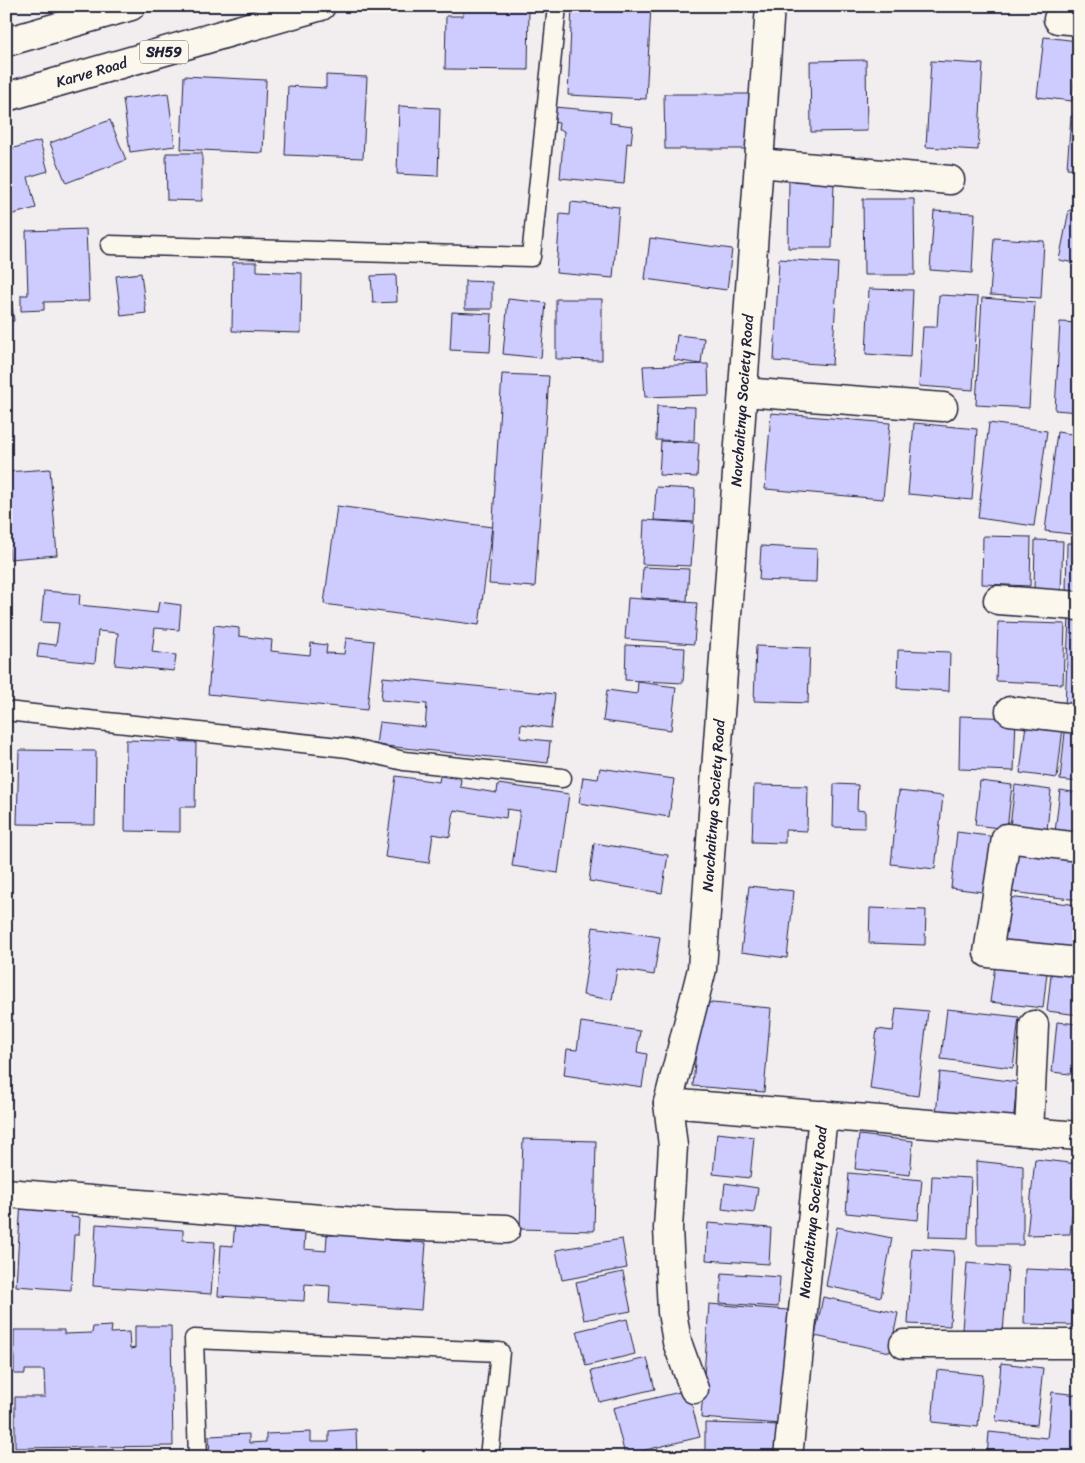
<svg xmlns="http://www.w3.org/2000/svg" width="1085" height="1463" font-family="Sriracha,sans-serif">
  <style>
    .building { fill: #ceccff; stroke: #22223b }
    .lines { fill: none; stroke-linecap: round; stroke-linejoin: round }
    .lane-casing { stroke: #22223b; stroke-width: 21 }
    .street-casing { stroke: #22223b; stroke-width: 31 }
    .primary-casing { stroke: #22223b; stroke-width: 31 }
    .lane { stroke: #fbf7ec; stroke-width: 18 }
    .street { stroke: #fbf7ec; stroke-width: 28 }
    .primary { stroke: #fbf7ec; stroke-width: 28 }
    .labels { text-anchor: middle; stroke-width: 4; stroke-linejoin: round; paint-order: stroke }
    .shield { fill: #fbf7ec; stroke: #636270; stroke-width: 1 }
    .shield-label { font-size: 14px; font-weight: bold; fill: #22223b }
    .street-label { font-size: 15px; fill: #22223b; stroke: #fbf7ec }
  </style>
  <rect width="100%" height="100%" fill="#f2eef0"/>
  <filter id="ink" filterUnits="userSpaceOnUse"><feTurbulence type="fractalNoise" baseFrequency=".02" numOctaves="2"/><feDisplacementMap in="SourceGraphic" scale="10" xChannelSelector="R" yChannelSelector="G"/><feConvolveMatrix kernelMatrix="1 2 1 2 8 2 1 2 1" color-interpolation-filters="sRGB"/></filter>
  <g filter="url(#ink)">
    <g class="building">
      <path d="M478,6h51l-1,64 -83,-1 1,-53h17v-8h15z"/>
      <path d="M572,6h79l-5,93 -78,-4z"/>
      <path d="M1044,37l34,4 -6,60 -35,-4z"/>
      <path d="M866,60l1,71 -56,1 -1,-71z"/>
      <path d="M931,61l52,3 -5,86 -52,-3z"/>
      <path d="M326,75l41,2 -4,81 -78,-3 3,-69 38,2z"/>
      <path d="M184,76l82,4 -3,73 -82,-4z"/>
      <path d="M168,93l7,53 -45,6 -7,-53z"/>
      <path d="M664,94h88l1,55h-88z"/>
      <path d="M399,106l41,2 -2,68 -41,-2z"/>
      <path d="M554,107l57,5 -1,11 23,3 -2,18 -4,-1 -3,41 -64,-6 4,-47 -6,-1 1,-7 -7,-1z"/>
      <path d="M1071,116h8v53l-12,-1z"/>
      <path d="M110,120l16,40 -60,23 -16,-40z"/>
      <path d="M40,141l8,30 -20,6 8,31 -30,8v-66z"/>
      <path d="M166,153h36v48l-35,-1z"/>
      <path d="M789,181l45,1 -2,66h-44z"/>
      <path d="M863,199h51l1,76h-51z"/>
      <path d="M571,202l48,5 -6,71 -57,-5 4,-59 10,1z"/>
      <path d="M1069,210l10,2v52l-20,-4z"/>
      <path d="M934,211l41,2 -3,60 -42,-3z"/>
      <path d="M86,229l3,72 -45,1v8l-23,1v-16h7l-2,-64z"/>
      <path d="M650,238l82,11 -5,41 -82,-11z"/>
      <path d="M994,238l50,3 -3,57 -51,-3z"/>
      <path d="M6,254l8,67 -8,1z"/>
      <path d="M779,259l59,4 -6,102 -58,-4z"/>
      <path d="M233,262h24v9l45,2 -1,60 -69,-2z"/>
      <path d="M141,273l5,40 -25,3 -5,-40z"/>
      <path d="M396,275l1,27 -24,1 -2,-27z"/>
      <path d="M465,281l27,1v27h-27z"/>
      <path d="M869,289l44,1 -3,67 -44,-3z"/>
      <path d="M939,295l39,2 -5,93 -54,-4 4,-59h14z"/>
      <path d="M982,298l53,4 -6,106 -53,-3z"/>
      <path d="M508,299l38,4 -5,55 -38,-4z"/>
      <path d="M556,299h46v61l-46,-1z"/>
      <path d="M452,312l40,2 -2,38 -40,-2z"/>
      <path d="M1060,322l19,1v89l-24,-2z"/>
      <path d="M677,335l27,3 -3,26 -27,-4z"/>
      <path d="M708,364l1,31 -64,2 -2,-31z"/>
      <path d="M502,374l47,2 -14,211 -46,-3z"/>
      <path d="M657,406l38,1 -1,34 -38,-1z"/>
      <path d="M771,413l119,10 -7,76 -118,-10z"/>
      <path d="M914,423l63,6 -5,71 -64,-6z"/>
      <path d="M989,423l58,8 -13,95 -56,-8z"/>
      <path d="M1057,432l22,3v100l-34,-4z"/>
      <path d="M661,441l38,2 -2,34 -38,-2z"/>
      <path d="M50,469l7,86 -47,4 -4,-42v-45z"/>
      <path d="M656,487l39,2 -1,33 -40,-2z"/>
      <path d="M337,506l155,21 -13,98 -155,-21z"/>
      <path d="M644,520l50,3 -3,43 -49,-2z"/>
      <path d="M983,536l48,1 -1,49 -48,-2z"/>
      <path d="M1035,540l28,1 -2,50 -27,-1z"/>
      <path d="M1067,543h12v50l-13,-1z"/>
      <path d="M761,546l56,3 -1,33 -57,-2z"/>
      <path d="M643,567l46,2 -2,32 -46,-3z"/>
      <path d="M44,591l36,3 -1,11 78,8 2,-11 22,3 -2,25 -24,-2 -3,24 24,3 -2,16 -59,-6 3,-32 -20,-2 -3,32 -58,-6 2,-14 17,2 3,-22 -18,-1z"/>
      <path d="M628,598l69,5 -3,41 -69,-5z"/>
      <path d="M1069,617h10v89h-14z"/>
      <path d="M998,622l67,2 -2,60 -67,-3z"/>
      <path d="M214,625l25,3v8l33,4 -1,11 39,4 1,-12 16,2 -1,8 18,1 2,-16 28,3 -7,69 -159,-16z"/>
      <path d="M626,645l59,3 -2,35 -58,-3z"/>
      <path d="M756,646l54,2 -2,55 -54,-2z"/>
      <path d="M898,650l52,2 -1,39 -52,-3z"/>
      <path d="M383,677l172,17 -4,34 -30,-4 -1,14 30,3 -2,22 -172,-18 3,-23 46,5 2,-23 -46,-4z"/>
      <path d="M638,682l38,5 -5,43 -68,-9 4,-31 30,4z"/>
      <path d="M960,716l56,2 -2,53 -55,-2z"/>
      <path d="M1026,724l37,4 -6,50 -37,-5z"/>
      <path d="M1065,732l14,2v48l-19,-2z"/>
      <path d="M126,740l70,2 -1,65h-15v25l-55,-1z"/>
      <path d="M19,750l77,1 -1,74 -78,-1z"/>
      <path d="M600,768l74,11 -5,38 -90,-14 4,-26 15,2z"/>
      <path d="M396,776l43,6 1,-6 21,3 -1,8 37,6 1,-9 71,10 -11,79 -46,-7 8,-55 -13,-2 -1,9 -52,-8 -4,27 -17,-3 -4,29 -44,-6z"/>
      <path d="M980,781l32,4 -5,44 -32,-4z"/>
      <path d="M834,784l24,1 -1,25 8,1v17l-32,-1z"/>
      <path d="M754,785l54,1 -1,45 -22,-1v13l-33,-1z"/>
      <path d="M1015,785l36,5 -4,40 -37,-4z"/>
      <path d="M1060,790l19,3v41l-24,-2z"/>
      <path d="M899,791l44,5 -8,73 -44,-5z"/>
      <path d="M957,832l40,5 -7,56 -39,-5z"/>
      <path d="M594,843l74,12 -6,38 -73,-12z"/>
      <path d="M1016,849l63,7v44l-67,-8z"/>
      <path d="M749,886l45,5 -7,67 -46,-6z"/>
      <path d="M1007,897l72,8v46l-78,-9z"/>
      <path d="M870,908l56,2 -1,35 -56,-2z"/>
      <path d="M593,927l67,10 -6,38 -37,-6 -5,31 -29,-5z"/>
      <path d="M996,958l52,6 -5,44 -53,-6z"/>
      <path d="M1052,966l27,4v45l-32,-4z"/>
      <path d="M700,1002l71,6 -7,84 -71,-6z"/>
      <path d="M896,1008l32,3 -10,85 -48,-7 7,-60 16,2z"/>
      <path d="M947,1009l72,8 -6,51 -72,-9z"/>
      <path d="M581,1022l59,9 -3,21 10,2 -5,33 -78,-12 3,-26 10,1z"/>
      <path d="M1057,1022l22,2v51l-27,-3z"/>
      <path d="M940,1072l77,10 -4,42 -77,-9z"/>
      <path d="M717,1133l37,4 -4,41 -37,-4z"/>
      <path d="M859,1135l54,6 -3,34 -55,-6z"/>
      <path d="M523,1139l73,2 -2,90 -74,-2z"/>
      <path d="M1035,1159l43,5 -8,70 -43,1z"/>
      <path d="M976,1161l47,5v79h-46z"/>
      <path d="M849,1173l73,7 -4,40 -72,-7z"/>
      <path d="M932,1176l39,2 -3,60 -39,-1z"/>
      <path d="M725,1183l33,5 -4,25 -32,-4z"/>
      <path d="M21,1199l51,3 -1,15 9,1 -1,17h-5l-3,55 -55,-4z"/>
      <path d="M235,1221l54,4 -1,7 17,1 -1,16 22,2 1,-16h7v-7l55,4v8l37,3 -5,67 -92,-7 1,-17 -25,-2 -1,17 -86,-5 3,-51 12,1z"/>
      <path d="M708,1223l63,5 -2,36 -63,-4z"/>
      <path d="M96,1224l87,6v10l32,2 -4,52 -118,-8z"/>
      <path d="M837,1227l55,11 -11,59 -55,-11z"/>
      <path d="M622,1239l5,29 -65,12 -6,-30z"/>
      <path d="M912,1248l42,3 -4,75 -42,-2z"/>
      <path d="M967,1263l41,4 -5,66 -41,-3z"/>
      <path d="M1025,1269l49,2 -2,54 -48,-1z"/>
      <path d="M623,1272l8,39 -47,9 -8,-38z"/>
      <path d="M722,1273l58,4 -2,30 -58,-4z"/>
      <path d="M823,1297l75,16 -8,39 -75,-16z"/>
      <path d="M709,1304l79,6 -7,114 -80,-6z"/>
      <path d="M627,1319l8,35 -49,12 -9,-35z"/>
      <path d="M112,1326l-1,7 18,-1 1,17 5,-1v-22h36l2,120 -158,2v-51h30l-1,-27h-19v4h-11v-44h50v4l28,-1 1,-6z"/>
      <path d="M647,1358l8,31 -56,13 -8,-31z"/>
      <path d="M1001,1363l42,5 -6,57 -41,-4z"/>
      <path d="M937,1370l46,5 -5,52 -46,-5z"/>
      <path d="M688,1390l12,47 -75,18 -12,-47z"/>
      <path d="M1052,1392l27,3 -1,62h-91l2,-25 58,6z"/>
      <path d="M705,1423l77,2v32h-77z"/>
      <path d="M356,1429l1,28h-147l-1,-21 40,-2v9l17,-1v-8l45,-2v10h18v-11z"/>
    </g>
    <g class="lines">
      <g class="lane-casing">
        <g id="lane">
          <path d="M110,245l421,12 26,-251"/>
          <path d="M6,711l342,37 56,13 158,17"/>
          <path d="M198,1457l-4,-118 306,13 -11,105"/>
        </g>
      </g>
      <g class="street-casing">
        <g id="street">
          <path d="M1058,19l21,2"/>
          <path d="M759,163l191,17"/>
          <path d="M743,392l200,15"/>
          <path d="M998,600l81,6"/>
          <path d="M1010,711l69,8"/>
          <path d="M1079,847l-73,-9 -18,115 91,9"/>
          <path d="M668,1103l411,33"/>
          <path d="M1029,1132l5,-107"/>
          <path d="M6,1193l388,32 112,4"/>
          <path d="M904,1344h175"/>
          <path id="s1" d="M694,1389l-17,-47 -5,-30 -4,-84 5,-82 -5,-43 34,-134 68,-963"/>
          <path id="s2" d="M788,1457l35,-342"/>
        </g>
      </g>
      <g class="primary-casing">
        <g id="primary">
          <path d="M6,42l125,-36"/>
          <path id="s3" d="M6,97l315,-91"/>
        </g>
      </g>
      <use href="#lane" class="lane"/>
      <use href="#street" class="street"/>
      <use href="#primary" class="primary"/>
    </g>
  </g>
  <g class="labels">
    <rect class="shield" x="140" y="40.5" width="48" height="23" rx="4"/>
    <g class="shield-label">
      <text x="164" y="57">SH59</text>
    </g>
    <g class="street-label">
      <text dy="5" stroke="none"><textPath href="#s3" startOffset="89">Karve Road</textPath></text>
      <text dy="5" stroke="none"><textPath href="#s1" startOffset="998">Navchaitnya Society Road</textPath></text>
      <text dy="5" stroke="none"><textPath href="#s1" startOffset="592">Navchaitnya Society Road</textPath></text>
      <text dy="5" stroke="none"><textPath href="#s2" startOffset="246">Navchaitnya Society Road</textPath></text>
    </g>
  </g>
  <rect width="1085" height="1463" fill="none" stroke="#fbf7ec" stroke-width="25"/>
  <rect x="12" y="12" width="1060" height="1438" fill="none" stroke="#22223b" stroke-width="2" filter="url(#ink)"/>
</svg>
